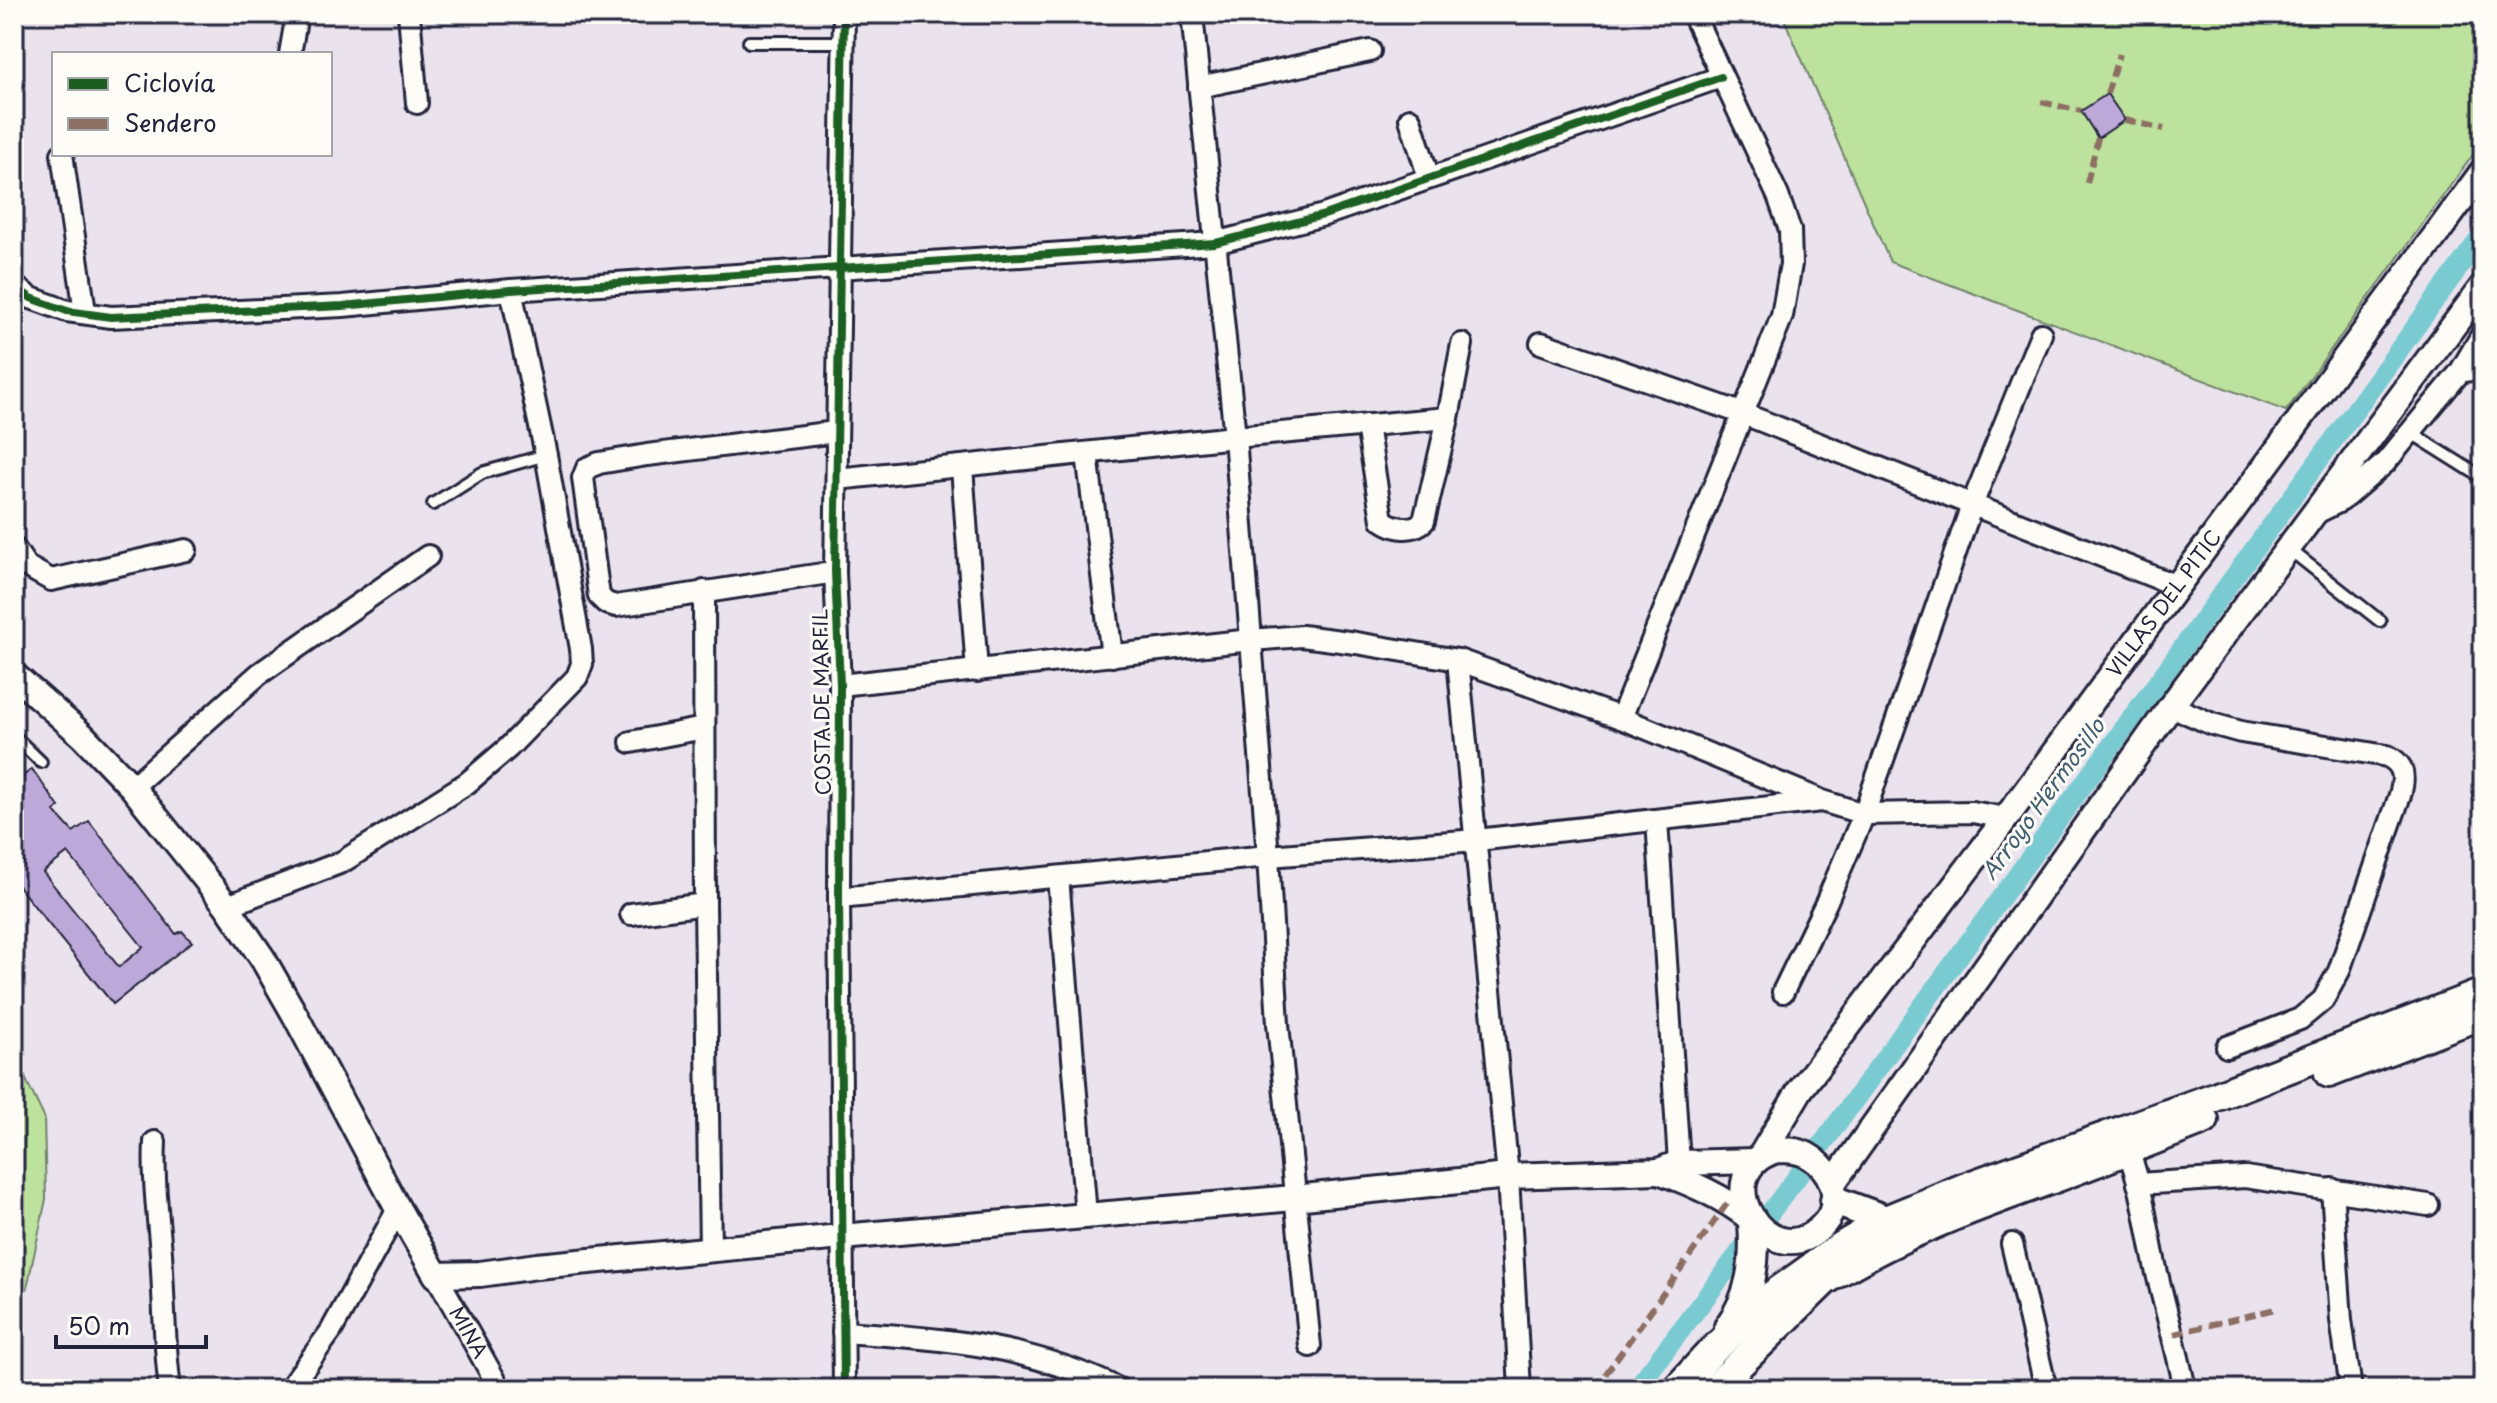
<svg xmlns="http://www.w3.org/2000/svg" width="2497" height="1403" font-family="'Playpen Sans',sans-serif">
  <style>
    .green { fill: #bde29d; stroke: #70826c; stroke-width: 2 }
    .lines { fill: none; stroke-linecap: round; stroke-linejoin: round }
    .canal { stroke: #7acbd1; stroke-width: 20 }
    .building { fill: #bca9d9; stroke: #22223b; stroke-width: 2; fill-rule: evenodd }
    .service-casing { stroke: #22223b; stroke-width: 16 }
    .minor-casing { stroke: #22223b; stroke-width: 26 }
    .tertiary-casing { stroke: #22223b; stroke-width: 30 }
    .secondary-casing { stroke: #22223b; stroke-width: 34 }
    .service { stroke: #fdfcf7; stroke-width: 10 }
    .minor { stroke: #fdfcf7; stroke-width: 20 }
    .tertiary { stroke: #fdfcf7; stroke-width: 24 }
    .secondary { stroke: #fdfcf7; stroke-width: 28 }
    .quiet { stroke: #8d6e63; stroke-width: 6; stroke-dasharray: 12 6; stroke-linecap: butt }
    .cycleway-casing { stroke: #fdfcf7; stroke-width: 13 }
    .cycleway { stroke: #1b5e20; stroke-width: 8 }
    .labels { text-anchor: middle; stroke-width: 6; stroke-linejoin: round; paint-order: stroke }
    .street-label { font-size: 20px; fill: #22223b; stroke: #fdfcf7 }
    .water-label { font-size: 22px; font-style: italic; fill: #415d70; stroke: #fdfcf7 }
  </style>
  <rect width="100%" height="100%" fill="#eae3ee"/>
  <filter id="ink" filterUnits="userSpaceOnUse"><feTurbulence type="fractalNoise" baseFrequency=".0125" numOctaves="2"/><feDisplacementMap in="SourceGraphic" scale="16" xChannelSelector="R" yChannelSelector="G"/><feConvolveMatrix kernelMatrix="1 2 1 2 8 2 1 2 1" color-interpolation-filters="sRGB"/></filter>
  <g filter="url(#ink)">
    <g class="green">
      <path d="M1782,14h701v127l-197,270 -396,-149z"/>
      <path d="M14,1055l30,62 2,82 -19,89 -13,29z"/>
    </g>
    <g class="lines">
      <path class="canal" d="M1636,1389l190,-250 657,-905"/>
    </g>
    <g class="building">
      <path d="M2107,94l18,26 -27,18 -17,-27z"/>
      <path d="M32,769l27,38 -5,4 19,21 16,-11 87,113 6,-3 10,11 -79,62 -99,-123v-98zM68,853l75,94 -24,20 -76,-95z"/>
    </g>
    <g class="lines">
      <g class="service-casing">
        <g id="service">
          <path d="M749,42h94"/>
          <path d="M2410,432l73,46"/>
          <path d="M433,504l49,-31 64,-18"/>
          <path d="M2289,549l91,72"/>
          <path d="M14,736l27,26"/>
        </g>
      </g>
      <g class="minor-casing">
        <g id="minor">
          <path d="M409,14l8,89"/>
          <path d="M844,14l-9,558 5,113 -1,213 5,491"/>
          <path d="M1192,14l43,423 33,419 10,168 32,322"/>
          <path d="M290,54l7,-40"/>
          <path d="M1199,87l171,-36"/>
          <path d="M1410,119l19,59"/>
          <path d="M62,154l23,158"/>
          <path d="M14,286l17,12 36,13 44,6 232,-11 168,-16 704,-47 109,-28 397,-138"/>
          <path d="M1541,343l203,71 433,172"/>
          <path d="M2460,372l23,-39"/>
          <path d="M1367,425l15,95c13,9 30,12 42,1l24,-103 14,-74"/>
          <path d="M1087,454l25,202"/>
          <path d="M962,467l15,204"/>
          <path d="M837,479l398,-42 213,-19"/>
          <path d="M2316,513l26,-13 43,-37 75,-91 23,-4"/>
          <path d="M14,548l12,18 25,14 135,-30"/>
          <path d="M835,572l-219,34 -10,-3 -7,-7 -16,-118 4,-10 12,-5 48,-8 189,-23"/>
          <path d="M704,591l1,313 5,346"/>
          <path d="M1458,660l50,516 12,213"/>
          <path d="M840,685l411,-45 51,-4 54,7 102,17 163,58 197,81"/>
          <path d="M2171,706l41,18 29,8 146,24c18,8 18,22 13,39l-61,176 -16,29 -23,19 -73,28"/>
          <path d="M1621,718l161,-402 9,-52 -1,-34 -12,-34 -85,-182"/>
          <path d="M631,742l73,-14"/>
          <path d="M132,787l127,-113 169,-118"/>
          <path d="M1657,820l22,343"/>
          <path d="M1058,877l28,338"/>
          <path d="M839,898l429,-42 209,-16 345,-39 42,13 108,-2 34,6"/>
          <path d="M227,906l115,-44 125,-79 41,-35 69,-71 5,-13 -1,-15 -35,-194 -35,-165"/>
          <path d="M631,914l74,-10"/>
          <path d="M1783,992l43,-89 38,-89 108,-309 69,-171"/>
          <path d="M2122,1137c20,41 24,88 34,132 9,40 21,80 29,120"/>
          <path d="M155,1142c-2,38 3,74 6,111 3,46 3,91 9,136"/>
          <path d="M2138,1184l107,-7 183,28"/>
          <path d="M2332,1189l9,131 10,69"/>
          <path d="M2012,1244l34,145"/>
          <path id="s1" d="M436,1275l64,114"/>
          <path d="M843,1332c100,6 184,13 276,57"/>
          <path d="M289,1389l42,-58 67,-122"/>
        </g>
      </g>
      <g class="tertiary-casing">
        <g id="tertiary">
          <path d="M14,675l69,61 49,51 95,119 36,53 32,56 103,194 38,66 44,-1 57,-8 304,-29 453,-39 214,-22 151,-5 20,-8 76,-2"/>
          <path d="M1777,1150c10,0 20,0 30,5 27,15 38,49 14,72 -52,52 -119,-55 -44,-77z"/>
          <path id="s2" d="M1762,1154l38,-64 206,-272 477,-647"/>
          <path d="M1659,1171c34,13 63,25 92,48"/>
          <path d="M1833,1183l338,-477 312,-420"/>
        </g>
      </g>
      <g class="secondary-casing">
        <g id="secondary">
          <path d="M2329,1073l154,-59"/>
          <path d="M1835,1201l51,19"/>
          <path d="M1729,1327c23,-31 27,-66 24,-104"/>
          <path d="M1677,1389l35,-38 61,-56 66,-47 47,-28 78,-32 248,-90 271,-105"/>
          <path d="M1714,1389l110,-108c73,-47 156,-76 236,-105 48,-18 96,-37 144,-56"/>
        </g>
      </g>
      <use href="#service" class="service"/>
      <use href="#minor" class="minor"/>
      <use href="#tertiary" class="tertiary"/>
      <use href="#secondary" class="secondary"/>
      <g class="quiet">
        <path d="M2107,94l12,-40"/>
        <path d="M2041,102l40,9"/>
        <path d="M2125,120l39,9"/>
        <path d="M2087,183l11,-45"/>
        <path d="M2174,1334l101,-25"/>
        <path d="M1595,1389l134,-188"/>
      </g>
      <g class="cycleway-casing">
        <g id="cycleway">
          <path d="M844,14l-9,558 5,113 -1,213 5,491"/>
          <path d="M14,286l17,12 36,13 44,6 232,-11 168,-16 704,-47 109,-28 397,-138"/>
        </g>
      </g>
      <use href="#cycleway" class="cycleway"/>
    </g>
  </g>
  <g class="labels">
    <g class="street-label">
      <text dy="7" stroke="none"><textPath href="#s2" startOffset="682">VILLAS DEL PITIC</textPath></text>
      <text transform="translate(822 702) rotate(-91)" y="7">COSTA DE MARFIL</text>
      <text dy="7" stroke="none"><textPath href="#s1" startOffset="66">MINA</textPath></text>
    </g>
    <g class="water-label">
      <text transform="translate(2043 799) rotate(-54)" y="8">Arroyo Hermosillo</text>
    </g>
  </g>
  <rect width="2497" height="1403" fill="none" stroke="#fdfcf7" stroke-width="48"/>
  <rect x="24" y="24" width="2449" height="1355" fill="none" stroke="#22223b" stroke-width="3" filter="url(#ink)"/>
  <rect x="52" y="52" width="280" height="104" fill="#fdfcf7" stroke="#a5a5ac" stroke-width="2"/>
  <rect x="68" y="78" width="40" height="12" fill="#1b5e20" stroke="#a5a5ac" stroke-width="2"/>
  <text x="124" y="92" font-size="24" fill="#22223b">Ciclovía</text>
  <rect x="68" y="118" width="40" height="12" fill="#8d6e63" stroke="#a5a5ac" stroke-width="2"/>
  <text x="124" y="132" font-size="24" fill="#22223b">Sendero</text>
  <path d="M56 1335v12h150v-12" fill="none" stroke="#22223b" stroke-width="4"/>
  <text x="68" y="1335" font-size="24" fill="#22223b" stroke="#fdfcf7" stroke-width="6" paint-order="stroke">50 m</text>
</svg>
